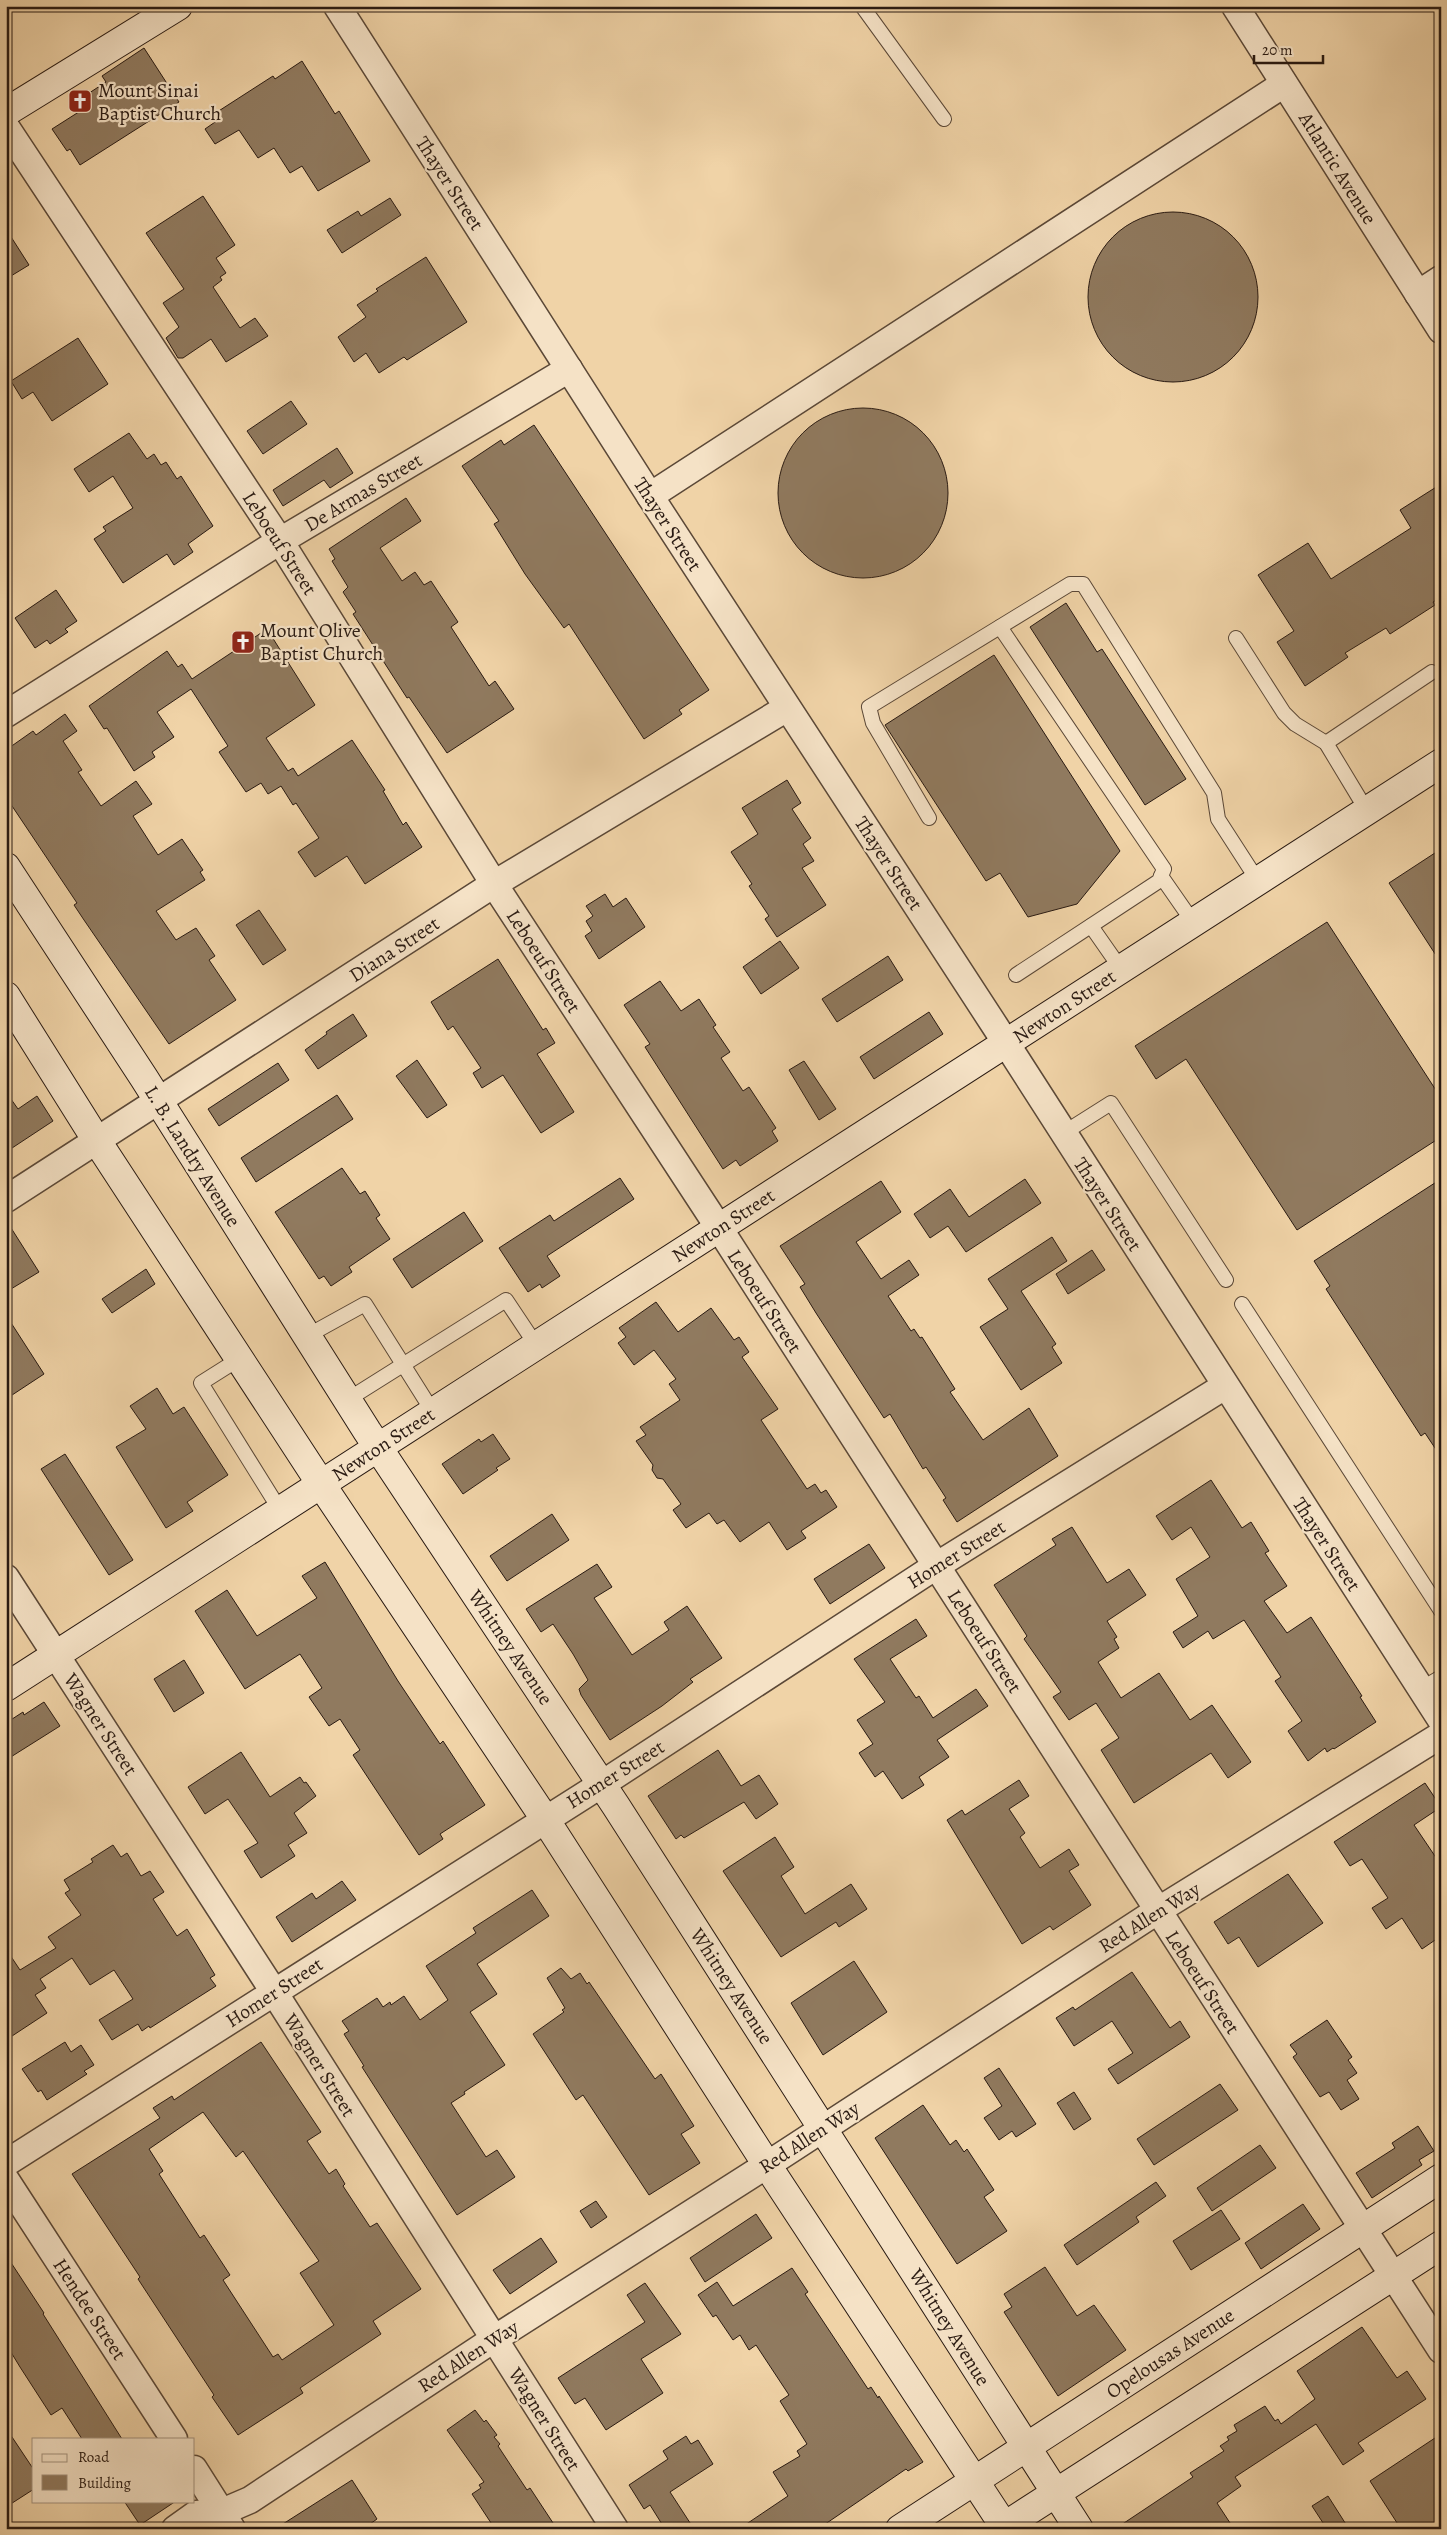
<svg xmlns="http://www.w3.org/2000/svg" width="1447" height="2535" font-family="Alegreya,serif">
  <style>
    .building { fill: #907a5f; stroke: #291a12; fill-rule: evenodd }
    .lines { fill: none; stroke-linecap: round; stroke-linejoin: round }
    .lane-casing { stroke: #5b4837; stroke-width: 16 }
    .street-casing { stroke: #5b4837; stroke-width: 29 }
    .secondary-casing { stroke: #291a12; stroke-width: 30 }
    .lane { stroke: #f5e2c6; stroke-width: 14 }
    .street { stroke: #f5e2c6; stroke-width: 26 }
    .secondary { stroke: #f5e2c6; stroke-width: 28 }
    .labels { text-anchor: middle; stroke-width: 4.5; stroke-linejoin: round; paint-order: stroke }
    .poi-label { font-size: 20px; fill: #291a12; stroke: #f5e2c6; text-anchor: start }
    .street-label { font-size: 20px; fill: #291a12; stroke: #f5e2c6 }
  </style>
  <rect width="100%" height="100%" fill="#f0d3a7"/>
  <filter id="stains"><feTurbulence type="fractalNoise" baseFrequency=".004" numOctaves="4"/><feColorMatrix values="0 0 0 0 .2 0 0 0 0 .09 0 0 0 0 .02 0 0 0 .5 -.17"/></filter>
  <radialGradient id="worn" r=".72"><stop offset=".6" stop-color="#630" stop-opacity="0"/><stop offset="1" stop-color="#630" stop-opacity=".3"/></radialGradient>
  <g class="building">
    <path d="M144,48l35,54 -99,63 -10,-16 -3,2 -15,-22 33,-21 -5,-9 26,-17 -4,-6z"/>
    <path d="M302,61l33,53 4,-3 31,50 -52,30 -16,-25 -12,7 -16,-25 -16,10 -19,-28 -24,14 -10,-15 13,-9 -4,-6 59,-38 2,3z"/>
    <path d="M203,196l32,49 -19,13 10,15 -6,4 2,3 -9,7 27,41 15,-10 13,18 -42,26 -15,-23 -28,19h-5l-12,-20 13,-11 -16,-24 21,-14 -38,-56z"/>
    <path d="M390,198l11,17 -59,38 -15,-23 31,-19 3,5z"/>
    <circle cx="1173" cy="297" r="85"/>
    <path d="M6,229l23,36 -23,14z"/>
    <path d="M426,257l41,65 -60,38 -3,-3 -25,16 -13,-20 -12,9 -16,-25 28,-20 -9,-12 21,-14 -2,-2z"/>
    <path d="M78,338l30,46 -56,37 -19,-29 -11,7 -11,-18z"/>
    <path d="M291,401l16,23 -44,30 -16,-23z"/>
    <circle cx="863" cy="493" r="85"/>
    <path d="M534,425l175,265 -30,20 3,4 -38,25 -75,-115 -5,4 -39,-54 -31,-50 5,-3 -37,-55 39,-26 3,5z"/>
    <path d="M129,433l18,26 7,-5 7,11 5,-3 11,17 4,-3 32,50 -25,18 5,8 -19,13 -7,-11 -44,29 -29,-44 12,-8 -3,-4 30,-19 -20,-32 -24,16 -15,-23z"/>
    <path d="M337,448l16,25 -23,15 -6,-8 -41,26 -10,-16z"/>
    <path d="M1441,484v113l-8,5 2,3 -45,29 -4,-6 -41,25 3,4 -43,29 -28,-44 17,-11 -36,-56 50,-32 23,36 80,-51 -11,-18z"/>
    <path d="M406,498l15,23 -41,27 22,33 13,-9 9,13 7,-4 27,41 -7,5 38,59 6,-5 19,28 -67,44 -38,-56 -2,1 -54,-84 3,-2 -13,-20 5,-5 -16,-26 3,-2 -6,-10z"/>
    <path d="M56,590l21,31 -12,8 3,3 -18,12 -3,-4 -12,8 -20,-30z"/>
    <path d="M1066,603l31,49 5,-3 84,130 -41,26 -115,-178z"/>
    <path d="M267,629l48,76 -49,33 22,33 5,-3 5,8 54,-36 33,50 -2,1 20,34 3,-3 16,25 -57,37 -18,-28 -32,21 -17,-25 21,-14 -23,-35 -3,2 -12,-19 -13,8 -7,-11 -15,9 -27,-40 9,-6 -37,-57 -34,23 17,25 -22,15 3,5 -21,14 -27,-43 -3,1 -15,-23 78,-55 11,16 4,-3 10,15z"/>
    <path d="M994,655l126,196 -43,53 -49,13 -28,-44 -14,8 -101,-156z"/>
    <path d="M65,714l12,17 -14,10 19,29 -4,2 23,34 35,-25 16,23 -19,12 25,39 24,-16 21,31 -3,2 5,8 -49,31 20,29 20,-12 19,28 -6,4 27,40 -67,44 -85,-124 -10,-15 3,-2 -71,-106v-47l27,-19 3,4z"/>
    <path d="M787,780l14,23 -9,6 19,29 -8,6 11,17 -12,7 24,37 -49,32 -12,-18 4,-3 -20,-30 3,-2 -21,-32 27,-18 -16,-26z"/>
    <path d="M1441,849v114l-52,-80z"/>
    <path d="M605,894l8,13 13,-9 19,29 -46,32 -14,-23 7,-5 -6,-10 7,-5 -7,-10z"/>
    <path d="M259,910l27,40 -23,15 -27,-40z"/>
    <path d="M1327,922l114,176v39l-144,93 -111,-171 -30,20 -21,-33z"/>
    <path d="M780,941l19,27 -38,26 -18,-27z"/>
    <path d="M888,956l15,24 -66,42 -15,-23z"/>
    <path d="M498,959l45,71 3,-2 9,15 -18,11 37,58 -33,21 -38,-58 -21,13 -9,-15 8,-5 -28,-42 -5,4 -17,-28z"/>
    <path d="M660,981l21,30 18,-12 17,26 -3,2 17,25 -9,6 22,33 6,-4 27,41 -4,3 6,10 -38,25 -4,-6 -13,9 -78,-122 5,-3 -26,-39z"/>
    <path d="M929,1012l14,22 -69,45 -14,-22z"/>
    <path d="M353,1014l14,22 -49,33 -13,-19 22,-16 -1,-2z"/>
    <path d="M417,1060l30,45 -20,13 -31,-42z"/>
    <path d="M804,1061l32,48 -17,11 -30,-50z"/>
    <path d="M278,1063l11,17 -70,46 -11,-17z"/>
    <path d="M6,1092l12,17 19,-13 16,25 -47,31z"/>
    <path d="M337,1095l16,24 -97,63 -15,-24z"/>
    <path d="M342,1168l18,26 5,-3 15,24 -4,3 14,21 -41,28 3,5 -21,14 -7,-10 -5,3 -44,-67z"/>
    <path d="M620,1178l14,21 -87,57 13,20 -18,12 -2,-4 -12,8 -29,-44 51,-33 4,6z"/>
    <path d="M1025,1179l16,24 -75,49 -18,-26 -18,12 -16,-24 36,-25 19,28z"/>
    <path d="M1441,1179v278l-16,-24 -4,3 -53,-82 -42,-65 4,-3 -16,-25z"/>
    <path d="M881,1181l20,31 -45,30 25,37 28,-19 10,15 -31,21 23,35 3,-2 6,9 2,-1 33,52 -5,3 33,48 46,-32 29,48 -101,66 -14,-22 3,-2 -20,-31 -3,2 -33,-55 -6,4 -68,-105 -16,-26 5,-3 -25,-38z"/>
    <path d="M464,1212l19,29 -71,47 -19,-29z"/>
    <path d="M6,1220l33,52 -33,20z"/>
    <path d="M1052,1237l15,24 -46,30 35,53 -4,3 10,16 -41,27 -41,-63 28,-18 -20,-30z"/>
    <path d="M1092,1250l13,20 -37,24 -12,-20z"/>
    <path d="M146,1269l9,15 -43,29 -10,-14z"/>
    <path d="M656,1302l22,30 33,-24 23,32 5,-3 10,15 -7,5 36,52 -17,11 46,69 8,-5 6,9 5,-3 11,17 -36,24 5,7 -19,12 -18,-28 -29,20 -16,-22 -7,4 -8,-11 -23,15 -13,-18 8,-6 -18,-25 -6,-1 -5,-8 1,-5 -17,-24 10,-6 -6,-8 40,-27 -11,-16 7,-5 -22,-29 -20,15 -16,-22 8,-6 -7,-9z"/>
    <path d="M6,1315l38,59 -38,25z"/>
    <path d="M157,1388l16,26 11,-7 44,68 -41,27 6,9 -27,17 -50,-81 30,-18 -16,-23z"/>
    <path d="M493,1434l17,25 -14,9 2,2 -35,24 -21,-30 37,-25 2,3z"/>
    <path d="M65,1454l68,106 -24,15 -68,-106z"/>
    <path d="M1211,1480l31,48 9,-6 18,29 -4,2 22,33 -23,15 23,32 24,-16 51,79 -2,1 16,25 -42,27 -1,-1 -6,4 -2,-4 -17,13 -20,-30 14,-10 -27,-40 6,-4 -37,-57 -31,19 -5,-8 -25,17 -10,-16 25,-16 -22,-37 34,-22 -19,-30 -19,13 -16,-24z"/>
    <path d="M552,1514l17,26 -62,41 -17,-25z"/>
    <path d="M1072,1527l35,56 22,-14 17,26 -39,26 10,16 -3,2 5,9 -21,14 23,36 38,-25 31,47 22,-15 39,57 -23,16 -17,-25 -77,50 -33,-53 18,-12 -23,-35 -27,17 -16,-23 8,-5 -37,-53 3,-3 -33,-51 62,-40 -4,-6z"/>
    <path d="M869,1544l16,24 -55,36 -16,-25z"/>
    <path d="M325,1562l73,119 42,63 3,-3 42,64 -45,29 3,5 -24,16 -66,-100 7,-5 -20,-31 -11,7 -20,-29 13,-9 -22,-34 -55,35 -50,-78 32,-21 30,46 60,-38 -15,-22z"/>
    <path d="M597,1564l15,23 -18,11 38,57 37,-25 -5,-8 23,-16 35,52 -32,21 3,3 -31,24 -52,34 -29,-45 -2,-6 9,-9 -15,-26 -20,-30 -12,8 -15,-23z"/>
    <path d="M916,1619l11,17 -37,23 26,39 3,-2 14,22 43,-29 12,17 -51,34 12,17 -30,20 5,8 -22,14 -19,-28 -8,6 -16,-24 14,-9 -16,-24 28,-18 -31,-43z"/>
    <path d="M184,1660l20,33 -30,19 -20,-33z"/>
    <path d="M44,1702l16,24 -54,34v-37l17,-11 1,3z"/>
    <path d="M718,1750l23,36 18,-11 19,29 -22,15 -12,-17 -60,36 -3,-3 -5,4 -28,-43z"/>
    <path d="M241,1752l29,45 30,-20 4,6 2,-1 10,14 -22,17 13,20 -19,12 7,11 -34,22 -17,-27 14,-8 -30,-44 -23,15 -17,-27z"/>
    <path d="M1019,1780l10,16 -20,13 16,24 -5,4 20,31 29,-19 10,16 -10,6 22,34 -38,25 -3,-4 -28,18 -75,-124 15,-10 3,5z"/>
    <path d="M1425,1783l16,24 -27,18 27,40v71l-19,13 -20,-31 -16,11 -14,-21 16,-10 -26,-39 -12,7 -16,-24z"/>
    <path d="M775,1837l19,30 -13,9 24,38 46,-30 16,25 -28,18 -3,-5 -55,35 -58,-86z"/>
    <path d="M113,1845l8,12 6,-4 14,23 9,-5 14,21 -11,7 24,37 10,-7 28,46 -5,3 6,8 -66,42 -1,-2 -7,5 -4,-7 -26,16 -13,-20 34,-21 -19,-29 -24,15 -18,-27 -32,21 6,9 -11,7 12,18 -41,27v-91l14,21 36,-22 -8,-11 33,-22 -16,-22 5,-3 -6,-10 29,-18 -2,-3z"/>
    <path d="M1288,1874l35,49 -65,44 -19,-30 -11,7 -14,-22z"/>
    <path d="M342,1881l14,19 -64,42 -16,-25 36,-24 4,6z"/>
    <path d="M532,1890l17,26 -72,48 20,30 -27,18 35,53 -41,27 1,2 -14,9 35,54 11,-7 18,27 -58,38 -95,-148 2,-1 -20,-32 5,-3 -7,-10 35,-23 6,9 7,-5 1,3 13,-9 16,24 28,-20 -22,-34 50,-33 -3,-5z"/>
    <path d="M854,1961l33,51 -64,43 -32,-52z"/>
    <path d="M561,1968l10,11 9,-6 7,11 2,-2 66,97 6,-5 33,52 -13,8 19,29 -51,32 -66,-100 -7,5 -43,-66 31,-22 -2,-2 3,-2 -18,-30z"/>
    <path d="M1132,1972l38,56 10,-7 10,16 -72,47 -10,-15 25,-16 -21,-32 -38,25 -18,-28 17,-11 2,3z"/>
    <path d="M1327,2020l25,37 -4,3 9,13 -10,7 12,19 -18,11 -12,-18 -9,5 -27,-40 4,-3 -7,-9z"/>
    <path d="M65,2042l6,10 10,-7 13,20 -10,6 3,3 -40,26 -6,-10 -3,2 -16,-23z"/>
    <path d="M261,2042l60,90 -14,9 22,33 7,-5 9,15 -2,2 27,41 7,-4 44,66 -48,32 8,13 -81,54 3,5 -65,42 -26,-38 2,-2 -76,-116 2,-2 -68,-103 88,-56 -7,-10 19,-12 2,4zM203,2112l33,45 7,-6 76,110 -19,12 34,52 -52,35 -4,-6 -5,3 -50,-77 7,-5 -26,-40 -4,3 -41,-64 4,-3 -14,-22z"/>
    <path d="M999,2068l37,56 -20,13 -4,-6 -13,9 -15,-22 18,-12 -18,-28z"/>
    <path d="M1220,2084l18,26 -84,55 -17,-26z"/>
    <path d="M1074,2092l17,27 -17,11 -17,-27z"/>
    <path d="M923,2105l27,40 6,-5 8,12 3,-3 27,41 -10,7 23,34 -50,33 -82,-126z"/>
    <path d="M1418,2126l16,25 -15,9 3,5 -50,33 -16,-25 39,-25 -3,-5z"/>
    <path d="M1260,2145l16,23 -64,43 -15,-23z"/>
    <path d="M1156,2182l10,14 -30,21 3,5 -62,43 -13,-20z"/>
    <path d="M596,2201l11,16 -16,11 -11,-17z"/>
    <path d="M1303,2204l17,25 -59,40 -16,-26z"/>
    <path d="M1221,2210l19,29 -49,31 -18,-29z"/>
    <path d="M756,2214l16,24 -67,44 -15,-24z"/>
    <path d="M541,2238l16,24 -47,32 -17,-24z"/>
    <path d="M6,2255l38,58 -1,1 79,125h-40l-20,-31 -11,7 -31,-48 -14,-23z"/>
    <path d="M1045,2267l32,49 17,-11 32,45 -68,46 -54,-84 8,-5 -8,-13z"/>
    <path d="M792,2268l16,24 -3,2 63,95 3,-2 7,11 1,-2 44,66 -15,9 -2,-2 -88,60h-79l49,-33 -15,-24 27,-16 -3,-5 10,-7 -27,-43 9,-6 -33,-50 -7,5 -9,-15 -7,5 -17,-25 -3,2 -15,-22 19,-13 16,24z"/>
    <path d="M645,2283l36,51 -40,25 22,34 -57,37 -21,-32 -10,6 -17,-26 87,-56 -18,-27z"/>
    <path d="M1362,2327l35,51 10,-7 19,28 -68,44 6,8 -21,14 -27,-41 -81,53 6,9 -24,17 17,26h-119l78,-52 -3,-4 34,-22 -4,-5 9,-6 -2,-3 10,-6 -3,-6 31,-19 10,15 3,-2 3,5 34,-25 -18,-28z"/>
    <path d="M475,2410l9,12 2,-2 11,15 -3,2 6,7 -2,2 29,44 3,-2 27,41h-62l-23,-35 9,-6 -2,-3 5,-3 -37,-52z"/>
    <path d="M6,2428l28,42v19l-28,18z"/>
    <path d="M1441,2434v95h-40l-31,-48z"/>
    <path d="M686,2436l5,8 7,-4 15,24 -43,28 24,37h-29l-15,-24 -6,4 -15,-24 39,-26 -5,-8z"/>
    <path d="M352,2480l25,39 -14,10h-88z"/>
    <path d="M1328,2496l21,33h-22l-15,-23z"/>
    <path d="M124,2501h52l-36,24z"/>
  </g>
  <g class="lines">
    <g class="lane-casing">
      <g id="lane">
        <path d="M862,6l82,113"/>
        <path d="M1000,627l164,242 -5,12 -143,94"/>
        <path d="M1236,638l48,75 11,11 31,19 41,68"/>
        <path d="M1326,743l106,-71"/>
        <path d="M929,818l-56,-95 -4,-16 201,-123h13l131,209 4,26 40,62"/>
        <path d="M1161,876l32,46"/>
        <path d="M1091,926l30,43"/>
        <path d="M1062,1134l49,-31 115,177"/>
        <path d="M1242,1304l199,307"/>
        <path d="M307,1336l58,-32 68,108"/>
        <path d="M239,1359l-38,24 79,127"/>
        <path d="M347,1400l159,-100 30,45"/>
        <path d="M1421,1689l20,-12"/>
      </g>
    </g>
    <g class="street-casing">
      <g id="street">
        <path d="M337,6l313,490 345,530 446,694"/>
        <path d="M1235,6l206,324"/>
        <path d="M6,127l274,414 214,343 225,344 722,1122"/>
        <path d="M1418,294l23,-15"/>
        <path d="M650,496l634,-412"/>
        <path d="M6,714l274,-173 289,-172"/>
        <path d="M6,1199l488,-315 293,-176"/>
        <path d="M6,1578l268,414 341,537"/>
        <path d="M6,2163l596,-379 334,-218 289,-180"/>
        <path d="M6,2180l168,259"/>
        <path d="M194,2469l38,60"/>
        <path d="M175,2529l21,-15 26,-2 28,-12 244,-161 273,-174 390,-254 284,-176"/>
      </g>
    </g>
    <g class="secondary-casing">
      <g id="secondary">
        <path d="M6,112l172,-106"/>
        <path d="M6,867l138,211 223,353 249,375 463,723"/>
        <path d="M6,996l91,145 224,343 224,335 222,346 239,364"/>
        <path d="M6,1687l1435,-924"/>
        <path d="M900,2529l541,-351"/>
        <path d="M1000,2529l441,-284"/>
      </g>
    </g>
    <use href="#lane" class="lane"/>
    <use href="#street" class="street"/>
    <use href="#secondary" class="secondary"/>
  </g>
  <defs>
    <g id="church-square" transform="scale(1.25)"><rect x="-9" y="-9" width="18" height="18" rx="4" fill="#8f2418" stroke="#f5e2c6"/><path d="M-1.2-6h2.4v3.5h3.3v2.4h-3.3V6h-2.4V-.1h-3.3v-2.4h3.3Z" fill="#fff"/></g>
  </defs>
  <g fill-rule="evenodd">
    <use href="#church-square" x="80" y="101"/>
    <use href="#church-square" x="243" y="642"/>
  </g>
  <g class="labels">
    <g class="poi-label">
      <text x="98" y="97">Mount Sinai<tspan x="98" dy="23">Baptist Church</tspan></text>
      <text x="260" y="637">Mount Olive<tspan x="260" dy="23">Baptist Church</tspan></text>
    </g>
    <g class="street-label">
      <text transform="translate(1338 168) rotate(58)" y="7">Atlantic Avenue</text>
      <text transform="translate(450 183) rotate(57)" y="7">Thayer Street</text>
      <text transform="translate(363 492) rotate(-31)" y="7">De Armas Street</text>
      <text transform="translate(668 524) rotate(57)" y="7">Thayer Street</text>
      <text transform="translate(280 543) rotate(57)" y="7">Leboeuf Street</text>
      <text transform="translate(889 863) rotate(57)" y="7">Thayer Street</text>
      <text transform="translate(394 949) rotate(-33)" y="7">Diana Street</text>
      <text transform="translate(544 961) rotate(57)" y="7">Leboeuf Street</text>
      <text transform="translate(1064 1006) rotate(-33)" y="7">Newton Street</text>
      <text transform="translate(193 1156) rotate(58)" y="7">L. B. Landry Avenue</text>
      <text transform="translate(1108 1204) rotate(57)" y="7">Thayer Street</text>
      <text transform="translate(723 1225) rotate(-33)" y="7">Newton Street</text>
      <text transform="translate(765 1301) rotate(57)" y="7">Leboeuf Street</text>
      <text transform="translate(383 1444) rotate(-33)" y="7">Newton Street</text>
      <text transform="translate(1327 1544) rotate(57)" y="7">Thayer Street</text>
      <text transform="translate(956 1554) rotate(-32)" y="7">Homer Street</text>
      <text transform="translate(985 1641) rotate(57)" y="7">Leboeuf Street</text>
      <text transform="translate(511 1647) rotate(56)" y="7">Whitney Avenue</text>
      <text transform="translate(101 1724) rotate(57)" y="7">Wagner Street</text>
      <text transform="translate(615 1774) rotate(-32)" y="7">Homer Street</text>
      <text transform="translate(1149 1917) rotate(-32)" y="7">Red Allen Way</text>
      <text transform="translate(1203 1982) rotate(57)" y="7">Leboeuf Street</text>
      <text transform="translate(732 1986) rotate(57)" y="7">Whitney Avenue</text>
      <text transform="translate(274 1992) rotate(-33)" y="7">Homer Street</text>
      <text transform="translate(320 2065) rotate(58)" y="7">Wagner Street</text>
      <text transform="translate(809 2137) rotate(-33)" y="7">Red Allen Way</text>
      <text transform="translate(90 2309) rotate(57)" y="7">Hendee Street</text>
      <text transform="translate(950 2327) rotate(58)" y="7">Whitney Avenue</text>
      <text transform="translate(1170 2353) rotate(-33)" y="7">Opelousas Avenue</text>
      <text transform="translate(468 2356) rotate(-33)" y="7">Red Allen Way</text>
      <text transform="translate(545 2419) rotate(58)" y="7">Wagner Street</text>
    </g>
  </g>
  <rect width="1447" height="2535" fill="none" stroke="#f0d3a7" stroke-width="25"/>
  <rect x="8" y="8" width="1432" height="2520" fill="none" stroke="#291a12" stroke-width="2.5"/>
  <rect x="12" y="12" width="1422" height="2510" fill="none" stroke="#291a12"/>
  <rect x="32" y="2438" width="162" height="65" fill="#f5e2c6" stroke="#a3927e"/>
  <rect x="42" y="2454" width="25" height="8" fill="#f5e2c6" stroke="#a3927e"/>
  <text x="78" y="2462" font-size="15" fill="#291a12">Road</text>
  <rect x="42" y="2475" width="25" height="15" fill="#907a5f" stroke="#a3927e"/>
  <text x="78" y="2488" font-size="15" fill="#291a12">Building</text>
  <path d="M1254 55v8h69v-8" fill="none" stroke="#291a12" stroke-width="2.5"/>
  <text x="1262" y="55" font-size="15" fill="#291a12" stroke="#f5e2c6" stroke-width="4" paint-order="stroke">20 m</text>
  <rect width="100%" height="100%" filter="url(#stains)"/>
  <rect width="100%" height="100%" fill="url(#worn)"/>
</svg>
